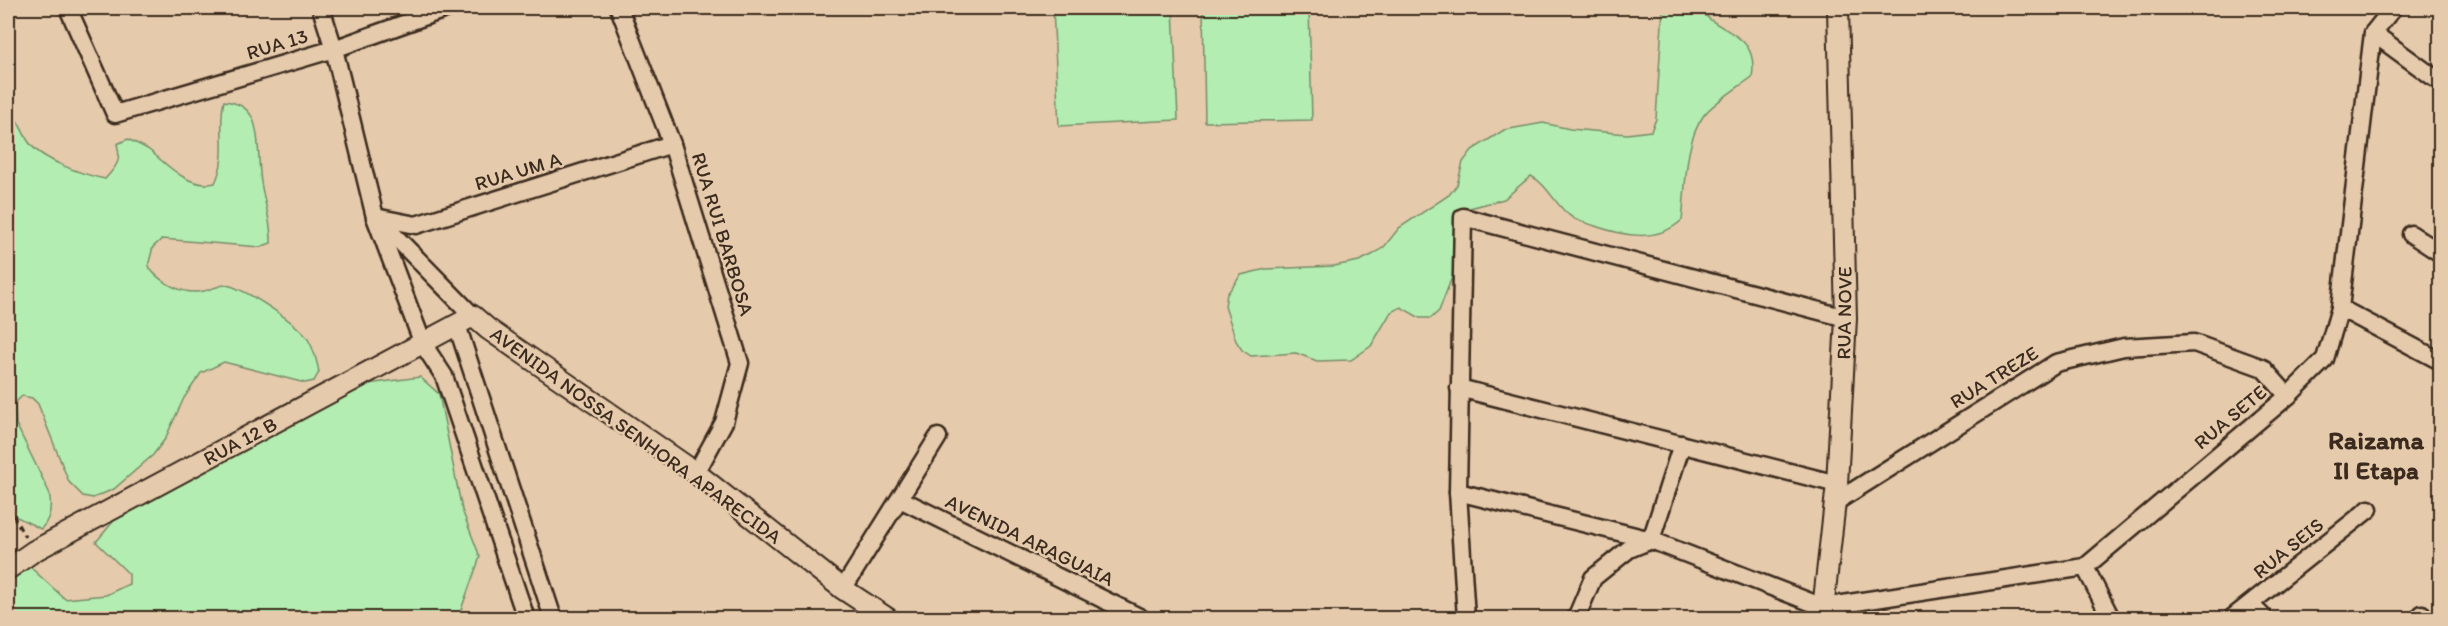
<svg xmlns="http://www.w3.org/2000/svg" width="2448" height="626" font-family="Itim,sans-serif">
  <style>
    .green { fill: #b3edb1; stroke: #778c68; stroke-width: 1.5 }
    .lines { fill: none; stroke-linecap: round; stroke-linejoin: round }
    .minor-casing { stroke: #3b2a1e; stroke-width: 21 }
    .tertiary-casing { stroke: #3b2a1e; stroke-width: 24 }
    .path { stroke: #3b2a1e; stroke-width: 3; stroke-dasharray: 6 4.5; stroke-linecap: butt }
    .minor { stroke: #e5caac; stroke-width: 16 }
    .tertiary { stroke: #e5caac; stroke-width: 20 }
    .labels { text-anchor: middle; stroke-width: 5; stroke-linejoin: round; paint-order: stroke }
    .street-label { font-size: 20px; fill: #3b2a1e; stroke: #e5caac }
    .district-label { font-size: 26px; font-weight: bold; fill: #3b2a1e; stroke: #e5caac }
  </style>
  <rect width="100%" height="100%" fill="#e5caac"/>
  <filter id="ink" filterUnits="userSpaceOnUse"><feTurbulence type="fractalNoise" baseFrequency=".0167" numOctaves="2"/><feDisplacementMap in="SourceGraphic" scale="12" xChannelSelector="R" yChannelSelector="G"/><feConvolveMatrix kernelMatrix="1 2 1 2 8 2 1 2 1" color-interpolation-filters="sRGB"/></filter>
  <g filter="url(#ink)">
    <g class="green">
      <path d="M1053,8h120l5,112 -119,6z"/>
      <path d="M1203,8h106l3,112 -107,2z"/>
      <path d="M1663,8h36c17,26 61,23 53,69 -13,10 -39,26 -48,38 -20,27 -18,72 -22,105 -25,23 -58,16 -87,6 -7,-3 -16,-4 -22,-8 -17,-10 -24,-33 -42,-42l-27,23 -38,10 -7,9 1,38 -21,55 -8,7h-11l-19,-11 -10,5 -20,34 -20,14 -34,1 -21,-8 -45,3 -9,-6 -6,-9 -11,-35 2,-12 14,-19 25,-6 68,-3 25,-5 13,-6 12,-8 15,-19 50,-33 8,-10 6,-23 9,-12 32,-20 39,-7 27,6 57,5 24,-3 5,-12z"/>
      <path d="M224,101c11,1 22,5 28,16 8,16 6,47 9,65 3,20 11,41 10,61l-11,4 -98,-8 -9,8 -5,19c11,16 35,30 56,25 6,-1 15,-6 22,-6 18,3 75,40 83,56 5,9 8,21 10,31l-5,9 -9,2 -81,-21 -23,11 -17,25 -19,41 -12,16 -39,34 -21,9 -10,-2 -14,-14 -31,-78 -6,-6 -10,-2 -7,7 1,21 33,68c3,14 2,27 -8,37l-26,-13 -7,-8v-394l6,2c6,8 9,17 14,25 12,19 56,34 77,38 11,-12 17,-18 12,-35l11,-5c7,4 15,7 21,11 19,15 39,39 66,33 14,-29 2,-55 9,-82z"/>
      <path d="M420,377l19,17 23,116 18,47 -22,61h-450v-50l21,-2 36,33 41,-4 23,-11v-10l-33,-32 26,-31 238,-126z"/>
    </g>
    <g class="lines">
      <g class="minor-casing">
        <g id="minor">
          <path d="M68,8l47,106 219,-65 114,-41"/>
          <path d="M321,8l13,41 41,168 48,127 21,32 82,242"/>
          <path d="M619,8l53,136 68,219 -16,59 -28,51"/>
          <path d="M2373,33l67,49"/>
          <path d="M375,217l41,8 256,-81"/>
          <path d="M378,219l95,97"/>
          <path d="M2411,234l29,19"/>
          <path d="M2340,308l100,53"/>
          <path d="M457,325l96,293"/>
          <path d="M1459,388l378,96"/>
          <path d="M1458,492l193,48 172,67 262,-40 203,-171 37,-37 15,-51 33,-275 20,-25"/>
          <path d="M900,499l241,119"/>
          <path d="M1834,503l222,-140 68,-16 70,-4 69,25 25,28"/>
          <path d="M2085,567l26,51"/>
          <path d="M843,589l95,-152"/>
          <path d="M2251,605l13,13"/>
          <path d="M1466,618l-8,-126 5,-275 383,101"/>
          <path d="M1576,618l17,-40 36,-29 22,-9 31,-96"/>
          <path d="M2232,618l137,-109"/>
          <path d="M2420,618l2,-4"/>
        </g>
      </g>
      <g class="tertiary-casing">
        <g id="tertiary">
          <path d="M8,569l26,-18 439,-235 15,13 208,144 147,116 44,29"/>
          <path d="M1822,618l15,-134 9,-166 -8,-310"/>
        </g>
      </g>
      <path class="path" d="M8,506l17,31"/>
      <use href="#minor" class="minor"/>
      <use href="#tertiary" class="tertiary"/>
    </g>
  </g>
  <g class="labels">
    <g class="street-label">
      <text transform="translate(277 44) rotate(-17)" y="7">RUA 13</text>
      <text transform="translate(518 171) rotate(-17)" y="7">RUA UM A</text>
      <text transform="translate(723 234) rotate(73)" y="7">RUA RUI BARBOSA</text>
      <text transform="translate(1844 313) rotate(-89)" y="7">RUA NOVE</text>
      <text transform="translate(1994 377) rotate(-32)" y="7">RUA TREZE</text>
      <text transform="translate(2230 417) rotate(-40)" y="7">RUA SETE</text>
      <text transform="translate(636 435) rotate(36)" y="7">AVENIDA NOSSA SENHORA APARECIDA</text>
      <text transform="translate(240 441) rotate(-28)" y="7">RUA 12 B</text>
      <text transform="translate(1030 540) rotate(26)" y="7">AVENIDA ARAGUAIA</text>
      <text transform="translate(2288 548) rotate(-39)" y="7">RUA SEIS</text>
    </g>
    <g class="district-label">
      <text x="2376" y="449">Raizama<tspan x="2376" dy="30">II Etapa</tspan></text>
    </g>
  </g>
  <rect width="2448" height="626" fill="none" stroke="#e5caac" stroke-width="30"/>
  <rect x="15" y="15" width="2418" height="596" fill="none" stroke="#3b2a1e" stroke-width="2" filter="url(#ink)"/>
</svg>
